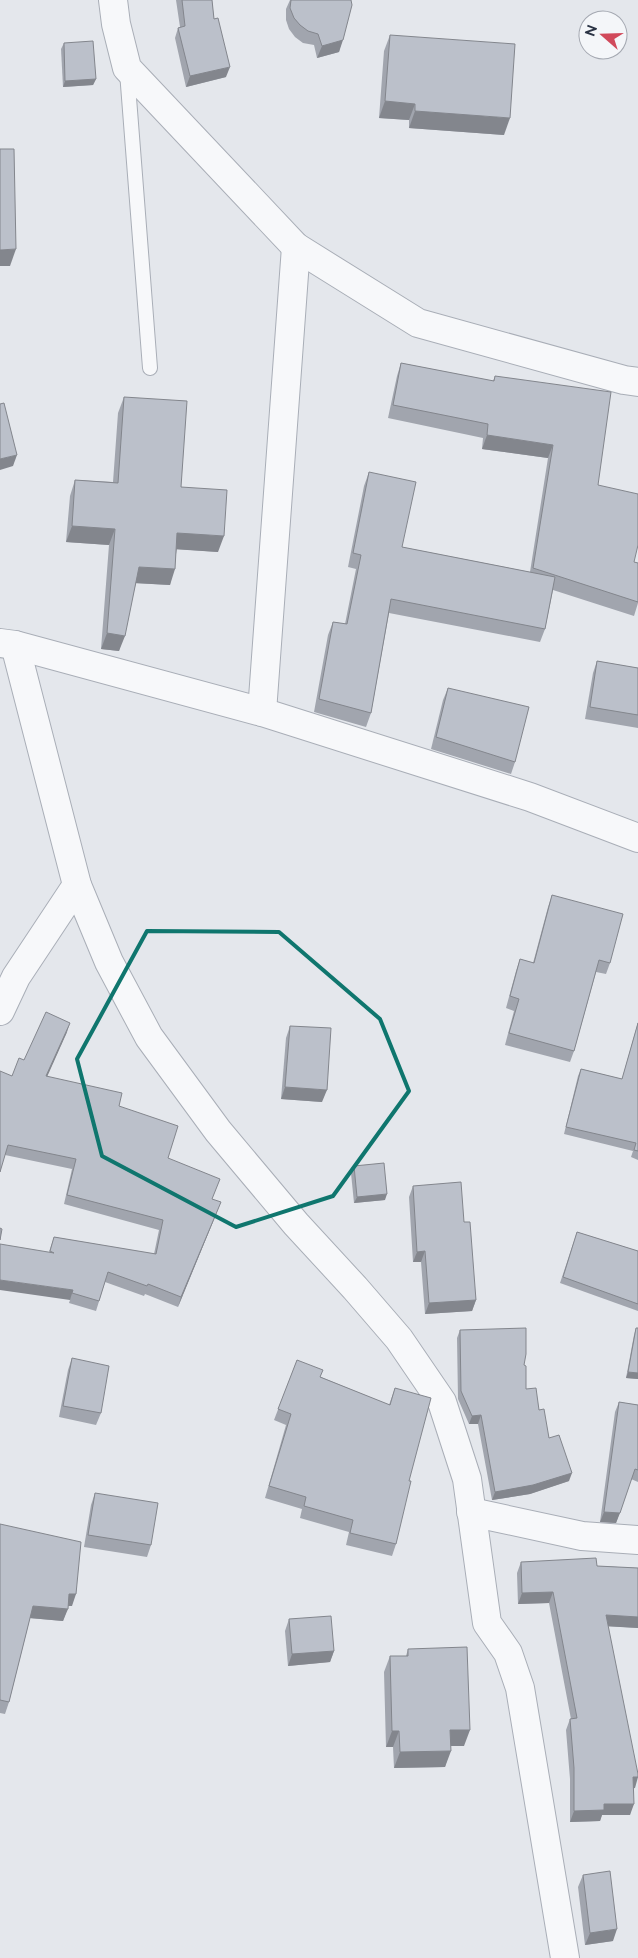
<svg xmlns="http://www.w3.org/2000/svg" width="638" height="1958" font-family="Raleway,sans-serif">
  <style>
    .lines { fill: none; stroke-linecap: round; stroke-linejoin: round }
    .lane-casing { stroke: #a9aeb7; stroke-width: 16 }
    .street-casing { stroke: #a9aeb7; stroke-width: 30 }
    .lane { stroke: #f7f8fa; stroke-width: 14 }
    .street { stroke: #f7f8fa; stroke-width: 28 }
    .wall { fill: #a1a5ae }
    .shaded-wall { fill: #83868d }
    .building { fill: #bbc0ca; stroke: #83868d }
    .marked { fill: none; stroke: #0f766e; stroke-width: 4; stroke-linejoin: round }
  </style>
  <rect width="100%" height="100%" fill="#e4e7ec"/>
  <g class="lines">
    <g class="lane-casing">
      <path id="lane" d="M127,72l23,296"/>
    </g>
    <g class="street-casing">
      <g id="street">
        <path d="M113,0l3,24 11,44 169,179 122,76 206,57 14,2"/>
        <path d="M0,643l15,2 247,67 268,85 108,41"/>
        <path d="M15,645l62,240 32,77 40,75 69,94 78,93 59,64 44,51 43,63 25,77 20,144 21,30 12,35 45,270"/>
        <path d="M262,712l34,-465"/>
        <path d="M0,1011l16,-34 61,-92"/>
        <path d="M471,1512l111,24 56,4"/>
      </g>
    </g>
    <use href="#lane" class="lane"/>
    <use href="#street" class="street"/>
  </g>
  <g class="wall">
    <path d="M176,0h36l2,19 12,58 -40,10 -11,-49 3,-10 2,-1z"/>
    <path d="M290,0h61l-12,52 -22,6 -3,-13 -11,-2 -8,-6 -6,-8 -3,-9v-11z"/>
    <path d="M390,35l114,100 -95,-7v-8l-30,-2 5,-67z"/>
    <path d="M64,43l32,36 -3,6 -30,2 -2,-38z"/>
    <path d="M401,363l92,18 2,-5 103,109 36,77 4,1v40l-4,13 -81,-26 -8,39 -5,13 -151,-29 -18,100 -5,14 -52,-15 14,-77 5,-13 12,2 11,-55 -8,-2 16,-81 5,-14 33,75 128,25 18,-114 -66,-9 1,-11 -95,-20 9,-42z"/>
    <path d="M124,397l57,90 37,65 -41,-3 -7,36 -34,-2 -17,68 -18,-2 8,-104 -43,-3 4,-46 5,-16 38,2 5,-69z"/>
    <path d="M597,661l41,7v60l-53,-9 8,-46z"/>
    <path d="M448,688l67,74 -4,12 -80,-25 12,-49z"/>
    <path d="M552,895l58,68 -4,11 -10,-2 -22,79 -4,11 -65,-17 9,-34 -8,-3 10,-37 4,-12 13,4 15,-56z"/>
    <path d="M638,1022v138l-7,-3 2,-6 -69,-17 14,-58 3,-7 41,10z"/>
    <path d="M290,1026l32,76 -41,-3 5,-61z"/>
    <path d="M67,1032l-20,44 72,30 49,52 44,41 5,13 -39,95 -33,-13 -1,2 -39,-14 -9,29 -27,-8 1,-3 -21,-48 5,-15 100,17 5,-24 -95,-26 8,-35 -67,-14 7,-79 12,-16z"/>
    <path d="M354,1166l31,34 -31,3 -3,-30z"/>
    <path d="M413,1186l51,36 12,78 -4,11 -47,3 -4,-52h-8l-4,-65z"/>
    <path d="M577,1232l61,19v60l-78,-28z"/>
    <path d="M636,1328l2,51 -12,-1 8,-43z"/>
    <path d="M460,1330l64,35 2,24 13,21 10,28 20,43 -39,13 -38,6 -14,-76h-9l-11,-25 -1,-61z"/>
    <path d="M72,1358l29,55 -5,12 -37,-8 9,-47z"/>
    <path d="M297,1360l24,17 68,28 6,-17 14,93 -13,63 -4,12 -46,-11 3,-13 -49,-14 2,-9 -37,-11 21,-73 -12,-5z"/>
    <path d="M619,1402l19,3v77l-7,-3 -15,44 -16,-1 15,-110z"/>
    <path d="M95,1493l56,52 -4,12 -63,-10 7,-42z"/>
    <path d="M0,1524l72,82h-4l-5,15 -33,-3 -21,84 -4,12 -5,-1z"/>
    <path d="M521,1562l117,6v60l-30,-2 27,162h-1l-4,27h-28l-2,6 -30,1v-43l-4,-49 4,-11h1l-22,-116 -31,1 -1,-31z"/>
    <path d="M289,1619l45,32 -4,11 -42,4 -3,-35z"/>
    <path d="M408,1649l56,97h-13l-6,21 -51,1 -1,-21h-7l-2,-75 6,-16h16z"/>
    <path d="M583,1875l30,66 -28,4 -7,-58z"/>
  </g>
  <g class="shaded-wall">
    <path d="M343,40l-4,12 -22,6 5,-12z"/>
    <path d="M230,67l-4,10 -40,10 4,-11z"/>
    <path d="M96,79l-3,6 -30,2 2,-6z"/>
    <path d="M385,101l30,3 -6,16 -30,-2z"/>
    <path d="M415,111l95,7 -6,17 -95,-7z"/>
    <path d="M16,249l-6,17h-10v-16z"/>
    <path d="M487,435l66,10 -5,13 -66,-9z"/>
    <path d="M17,455l-4,11 -13,4v-11z"/>
    <path d="M72,526l43,3 -6,16 -43,-3z"/>
    <path d="M177,533l47,3 -6,16 -46,-3z"/>
    <path d="M139,567l36,2 -5,16 -37,-2z"/>
    <path d="M107,633l18,3 -6,15 -18,-2z"/>
    <path d="M70,1023l-3,9 -24,54 3,-10z"/>
    <path d="M285,1087l42,3 -5,12 -41,-3z"/>
    <path d="M387,1194l-2,6 -31,3 3,-6z"/>
    <path d="M221,1202l-4,10 -39,95 3,-10z"/>
    <path d="M425,1251l-4,11h-8l4,-10z"/>
    <path d="M0,1280l73,10 -3,10 -70,-10z"/>
    <path d="M476,1300l-4,11 -47,3 4,-11z"/>
    <path d="M628,1372l10,1v6l-12,-1z"/>
    <path d="M481,1415l-3,9h-9l3,-8z"/>
    <path d="M572,1473l-3,8 -39,13 -38,6 3,-8z"/>
    <path d="M604,1512l16,1 -4,10 -16,-1z"/>
    <path d="M553,1592l-4,11 -31,1 4,-11z"/>
    <path d="M69,1594h7l-4,12h-7z"/>
    <path d="M33,1606l35,3 -5,12 -34,-3z"/>
    <path d="M606,1615l32,2v11l-36,-2z"/>
    <path d="M334,1651l-4,11 -42,4 4,-12z"/>
    <path d="M450,1730h20l-6,16h-19z"/>
    <path d="M392,1731h7l-6,16h-7z"/>
    <path d="M451,1751l-6,16 -51,1 6,-16z"/>
    <path d="M633,1777h5l-3,11 -6,1z"/>
    <path d="M604,1804h30l-4,11h-28l-2,6 -30,1 4,-11z"/>
    <path d="M617,1929l-4,12 -28,4 5,-12z"/>
  </g>
  <g class="building">
    <path d="M182,0h30l2,19 4,-1 12,49 -40,9 -12,-48 7,-2z"/>
    <path d="M291,0h60l1,5 -9,35 -21,6 -4,-12 -10,-3 -8,-6 -6,-7 -4,-10z"/>
    <path d="M390,35l125,9 -5,74 -95,-7v-7l-30,-3z"/>
    <path d="M93,41l3,38 -31,2 -1,-38z"/>
    <path d="M0,149h14l2,100 -16,1z"/>
    <path d="M401,363l93,18 1,-5 116,16 -13,93 40,9v51l-4,17 4,1v39l-105,-34 20,-123 -66,-10 1,-11 -95,-19z"/>
    <path d="M124,397l63,4 -6,86 46,3 -3,46 -47,-3 -2,36 -36,-2 -14,69 -18,-3 8,-104 -43,-3 3,-46 43,3z"/>
    <path d="M4,403l13,52 -17,4v-55z"/>
    <path d="M369,472l47,10 -14,65 153,30 -10,52 -154,-30 -20,114 -52,-14 14,-77 14,2 14,-69 -8,-2z"/>
    <path d="M597,661l41,7v47l-48,-8z"/>
    <path d="M448,688l81,19 -14,55 -79,-25z"/>
    <path d="M552,895l71,19 -13,49 -11,-3 -25,91 -65,-18 10,-34 -9,-3 10,-37 14,4z"/>
    <path d="M46,1012l24,11 -24,53 76,17 -3,13 59,20 -10,32 52,21 -8,20 9,3 -40,95 -33,-13 -1,2 -39,-14 -9,29 -27,-8 1,-3 -73,-10v-36l54,9 -4,-2 4,-14 102,17 7,-34 -96,-25 9,-36 -68,-14 -8,27v-101l12,5 7,-18 5,2z"/>
    <path d="M638,1023v128l-4,-1 2,-7 -70,-16 15,-58 41,10z"/>
    <path d="M290,1026l41,2 -4,62 -42,-3z"/>
    <path d="M384,1163l3,31 -30,3 -3,-31z"/>
    <path d="M461,1182l3,40h6l6,78 -47,3 -4,-52 -8,1 -4,-66z"/>
    <path d="M0,1228l2,1 -2,11z"/>
    <path d="M577,1232l61,19v53l-75,-27z"/>
    <path d="M526,1328v26l-2,11 2,1v23l10,-1 3,22 5,-1 5,29 10,-3 13,38 -39,12 -38,7 -14,-77 -9,1 -11,-25 -1,-61z"/>
    <path d="M636,1328h2v45l-10,-1z"/>
    <path d="M72,1358l37,8 -8,47 -38,-7z"/>
    <path d="M297,1360l26,10 -3,7 70,28 5,-17 36,10 -22,83h2l-15,63 -46,-11 3,-13 -49,-14 2,-9 -37,-11 22,-72 -13,-5z"/>
    <path d="M619,1402l19,3v65l-3,-1 -15,44 -16,-1z"/>
    <path d="M95,1493l63,10 -7,42 -63,-10z"/>
    <path d="M0,1524l81,18 -5,52h-7l-1,15 -35,-3 -24,96 -9,-2z"/>
    <path d="M596,1558l1,8 41,2v49l-32,-2 32,159v3h-5l1,27h-30v6l-30,1v-43l-4,-49 7,-1 -24,-126 -31,1 -1,-31z"/>
    <path d="M331,1616l3,35 -42,3 -3,-35z"/>
    <path d="M467,1647l3,83h-20l1,21 -51,1 -1,-21h-7l-2,-75h18v-7z"/>
    <path d="M610,1871l7,58 -27,4 -7,-58z"/>
  </g>
  <path class="marked" d="M147,931l132,1 101,87 29,72 -76,105 -97,31 -134,-71 -25,-97z"/>
  <g transform="translate(603 35) rotate(290)"><circle r="24" fill="#f4f6f9" stroke="#a4a8b1"/>
  <path d="M0-4L9 19L0 12L-9 19Z" fill="#d1495b"/>
  <text y="-8" font-size="14" font-weight="bold" text-anchor="middle" fill="#2b3445">N</text>
  </g>
</svg>
